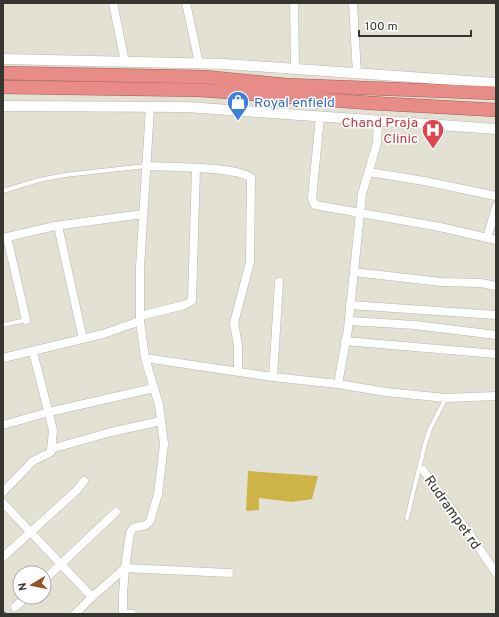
<svg xmlns="http://www.w3.org/2000/svg" width="499" height="617" font-family="Overpass,sans-serif">
  <style>
    .lines { fill: none; stroke-linecap: round; stroke-linejoin: round }
    .stream { stroke: #4fa1e5; stroke-width: 2 }
    .building { fill: #cdb348 }
    .service-casing { stroke: #b9b6ab; stroke-width: 5 }
    .minor-casing { stroke: #b9b6ab; stroke-width: 9 }
    .tertiary-casing { stroke: #b9b6ab; stroke-width: 11 }
    .trunk-casing { stroke: #a65b56; stroke-width: 14 }
    .service { stroke: #fff; stroke-width: 4 }
    .minor { stroke: #fff; stroke-width: 8 }
    .tertiary { stroke: #fff; stroke-width: 10 }
    .trunk { stroke: #e88c88; stroke-width: 13 }
    .labels { text-anchor: middle; stroke-width: 3; stroke-linejoin: round; paint-order: stroke }
    .shop-label { font-size: 14px; fill: #366cbe; stroke: #fff; text-anchor: start }
    .health-label { font-size: 14px; fill: #be3a42; stroke: #fff; text-anchor: end }
    .street-label { font-size: 14px; fill: #363530; stroke: #fff }
  </style>
  <rect width="100%" height="100%" fill="#e3e0d4"/>
  <g class="lines">
    <path class="stream" d="M3,611l3,3"/>
  </g>
  <path class="building" d="M248,471l70,5 -6,23 -20,3 -33,-4v12l-13,1z"/>
  <g class="lines">
    <g class="service-casing">
      <g id="service">
        <path d="M3,191l36,-11 26,-5 81,-9"/>
        <path d="M3,325l23,-5"/>
        <path d="M407,518l18,-74 5,-15 16,-31"/>
      </g>
    </g>
    <g class="minor-casing">
      <g id="minor">
        <path d="M113,3l12,59"/>
        <path d="M186,3l13,60"/>
        <path d="M294,3l1,66"/>
        <path d="M353,3l4,71"/>
        <path d="M320,117l-8,81 1,4 2,3 125,22 56,13"/>
        <path d="M378,121l-1,22 -15,51 -14,135 -10,55 48,8 60,6 50,-2"/>
        <path d="M146,166c20,1 92,0 105,12l-1,84 -16,61 4,23v25"/>
        <path d="M369,172l55,9 72,15"/>
        <path d="M58,226l25,113"/>
        <path d="M7,237l19,83"/>
        <path d="M3,238l52,-12 88,-12"/>
        <path d="M487,238l9,-31"/>
        <path d="M354,272l87,10 40,1 15,3"/>
        <path d="M350,305l146,10"/>
        <path d="M140,316l44,-11 8,-4 4,-133"/>
        <path d="M349,321l66,4 81,10"/>
        <path d="M345,341l151,13"/>
        <path d="M3,358l100,-24 37,-13"/>
        <path d="M145,358l128,19 65,7"/>
        <path d="M273,377l6,-95"/>
        <path d="M3,425l46,-13 105,-24"/>
        <path d="M51,449l60,-17 50,-11"/>
        <path d="M423,470l46,63 27,40"/>
        <path d="M3,492l30,-31 18,-9 2,-22 -20,-78"/>
        <path d="M3,503l89,94"/>
        <path d="M3,557l74,-67 7,-9"/>
        <path d="M44,580l72,-68"/>
        <path d="M15,607l11,-10"/>
        <path d="M123,613l9,1"/>
        <path d="M75,614l17,-17 33,-29 104,5"/>
        <path d="M123,614c-1,-27 3,-54 7,-81l3,-5 13,-3 4,-4 8,-27 6,-50 -5,-39 -14,-47 -5,-37v-53l10,-161"/>
      </g>
    </g>
    <g class="tertiary-casing">
      <g id="tertiary">
        <path d="M3,59l222,5 271,19"/>
        <path d="M3,106l184,1 309,22"/>
      </g>
    </g>
    <g class="trunk-casing">
      <g id="trunk">
        <path d="M3,73l202,4 81,8 210,8"/>
        <path d="M3,87l197,3 170,13 126,7"/>
      </g>
    </g>
    <use href="#service" class="service"/>
    <use href="#minor" class="minor"/>
    <use href="#tertiary" class="tertiary"/>
    <use href="#trunk" class="trunk"/>
  </g>
  <defs>
    <g id="shop-pin" transform="scale(1.15)"><path d="M0 17L-7.5 6A9.5 9.5 0 1 1 7.5 6Z" fill="#3f7fe0" stroke="#fff"/><path d="M-5-2.5h2.3a2.7 3.5 0 0 1 5.4 0H5L5.5 6h-11ZM-1.5-2.5h3a1.5 2.3 0 0 0-3 0Z" fill="#fff"/></g>
    <g id="hospital-pin" transform="scale(1.15)"><path d="M0 17L-7.5 6A9.5 9.5 0 1 1 7.5 6Z" fill="#e0444e" stroke="#fff"/><path d="M-5-5h3v3.5h4V-5h3V5h-3V1.5h-4V5h-3Z" fill="#fff"/></g>
  </defs>
  <g fill-rule="evenodd">
    <use href="#shop-pin" x="238" y="102"/>
    <use href="#hospital-pin" x="433" y="130"/>
  </g>
  <g class="labels">
    <g class="shop-label">
      <text x="254" y="107">Royal enfield</text>
    </g>
    <g class="health-label">
      <text x="418" y="127">Chand Praja<tspan x="418" dy="16">Clinic</tspan></text>
    </g>
    <g class="street-label">
      <text transform="translate(453 512) rotate(55)" y="5">Rudrampet rd</text>
    </g>
  </g>
  <rect width="499" height="617" fill="none" stroke="#363530" stroke-width="8"/>
  <g transform="translate(32 585) rotate(260)"><circle r="19" fill="#ffffff" stroke="#afaeac"/>
  <path d="M0-3L7 15L0 10L-7 15Z" fill="#975228"/>
  <text y="-6" font-size="11" font-weight="bold" text-anchor="middle" fill="#363530">N</text>
  </g>
  <path d="M359 30v6h112v-6" fill="none" stroke="#363530" stroke-width="2"/>
  <text x="365" y="30" font-size="12" fill="#363530" stroke="#ffffff" stroke-width="3" paint-order="stroke">100 m</text>
</svg>
